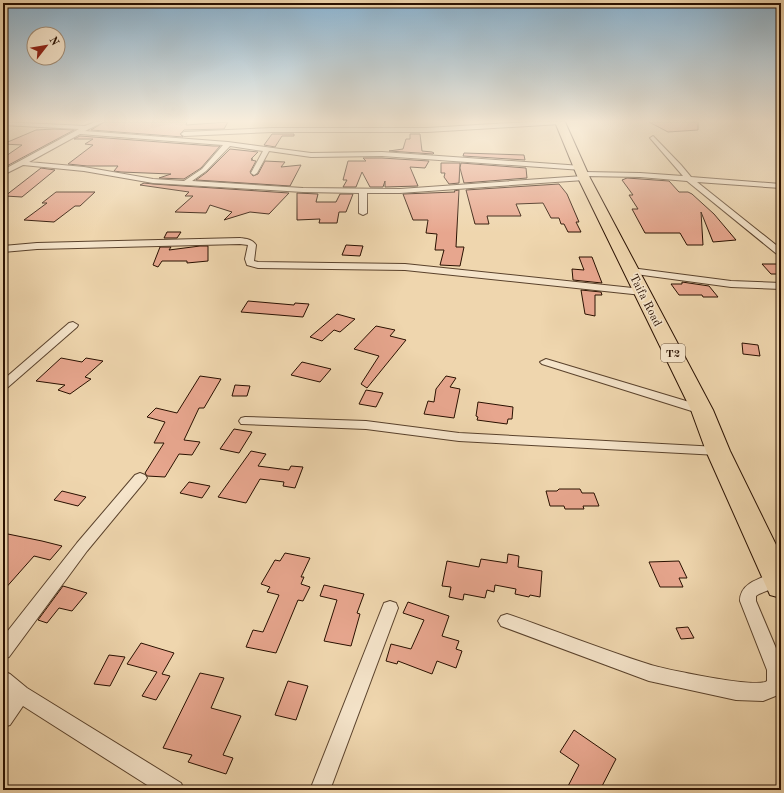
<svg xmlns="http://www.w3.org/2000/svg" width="784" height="793" font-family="'Old Standard TT',serif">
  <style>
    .building { fill: #e7a68e; stroke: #291000 }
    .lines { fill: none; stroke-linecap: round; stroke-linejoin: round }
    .street-casing { stroke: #5a422c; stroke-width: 2 }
    .highway-casing { stroke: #291000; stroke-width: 2 }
    .street { fill: #f5e4ca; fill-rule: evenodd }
    .highway { fill: #efd6ae; fill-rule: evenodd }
    .labels { text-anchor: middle; stroke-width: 3; stroke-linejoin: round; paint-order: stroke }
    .shield { fill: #f5e4ca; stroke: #66503d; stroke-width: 1 }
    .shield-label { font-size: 11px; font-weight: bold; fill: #291000 }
    .street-label { font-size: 12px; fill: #291000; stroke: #f5e4ca }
  </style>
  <rect width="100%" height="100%" fill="#efd6ae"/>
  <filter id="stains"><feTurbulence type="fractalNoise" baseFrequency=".005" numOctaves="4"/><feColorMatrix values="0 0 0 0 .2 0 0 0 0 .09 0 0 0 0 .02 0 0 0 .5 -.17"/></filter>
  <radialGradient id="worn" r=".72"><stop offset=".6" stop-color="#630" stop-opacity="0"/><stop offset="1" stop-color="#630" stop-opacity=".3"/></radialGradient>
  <g class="building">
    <path d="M104,122h83l-1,3 42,-3 -4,7 -40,1 -4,4 3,3 -92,-7z"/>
    <path d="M649,122h49v8l-30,2z"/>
    <path d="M54,129l20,1 -71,38v-10l19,-13 -19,-1 33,-14z"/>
    <path d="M272,134h22v2h-12l-7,11 -11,-2z"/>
    <path d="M410,134h10l2,17 10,1 2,1 -1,1 -44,-3 14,-2 3,-10h4z"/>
    <path d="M80,136l133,10h7l-19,22 -17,11 -25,-1 12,-4 -50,-2 -7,-1 4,-5h-31l-19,-2 25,-19 -8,-1 8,-5h-19z"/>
    <path d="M230,149l28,3 -7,7h2l-2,1 5,1 -6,11 3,4 5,-2 7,-13 20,1 -4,5 20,-2 -11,21 -94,-6 11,-8z"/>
    <path d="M464,153l60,2 1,5 -62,-4z"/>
    <path d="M363,158h19l47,3 -4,7 -15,-1 8,19 -33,1v-6l-2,6h-13l-8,-15 -6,15h-13l4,-7h-4l5,-19h18z"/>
    <path d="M441,163h19l-1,20 -10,1 -5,-7 1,-4h-4z"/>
    <path d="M461,163l65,5 1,10 -63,5 -4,-15z"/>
    <path d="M41,168l14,2 -33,27 -17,-1z"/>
    <path d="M627,178l42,3 10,11h9l4,2 22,20 22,26 -23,2 -12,-30 2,33h-16l-7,-12h-35l-13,-24h6l-9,-14h4l-11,-15z"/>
    <path d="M144,183l9,1 136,9 -20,21 -19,-2 -26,8 8,-8 -22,-7 -4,8 -31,-1 18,-16h-8l4,-4 -49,-7z"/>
    <path d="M559,184l8,10 12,28h-3l5,10h-13l-4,-8h-3l-2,-6h-8l-8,-15 -27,1 5,12h-34l2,8h-14l-9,-34z"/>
    <path d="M459,190l-3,57h8l-4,19 -20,-1 4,-15h-9l2,-16 -11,-1 2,-13h-15l-10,-26 52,-2 -1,-1z"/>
    <path d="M56,192h39l-15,14h-5l-21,16 -30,-2 23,-17h-5z"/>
    <path d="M297,193l21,1 -2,8h20l4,-8h13l-7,18h-7l-2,11h-18l1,-4 -23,1z"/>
    <path d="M167,232h14l-4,6h-13z"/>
    <path d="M346,245l17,1 -3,10 -18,-1z"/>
    <path d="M200,246h8v15l-21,2v-2h-25l-4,6 -5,-2 7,-18h11l-2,3z"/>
    <path d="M579,257h13l10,26 -29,-3 -1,-11 12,1z"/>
    <path d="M762,264h19v10h-10z"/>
    <path d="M682,282l27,4 9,11h-15l-1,-2h-23l-8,-11h11z"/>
    <path d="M581,290l20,2 1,3h-7v21l-10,-2z"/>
    <path d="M248,301l46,4 1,-2 14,1 -6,13 -62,-5z"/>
    <path d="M337,314l18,5 -15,13 -6,-2 -12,11 -12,-4z"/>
    <path d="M376,326l19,4 -5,6 16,4 -39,48 -6,-4 18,-28 -25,-7z"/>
    <path d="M742,343l16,2 2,11 -17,-2z"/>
    <path d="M61,358l21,4 4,-4 17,3 -18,16 6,2 -21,15 -12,-4 7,-5 -29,-4z"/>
    <path d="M302,362l29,7 -11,13 -29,-7z"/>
    <path d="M200,376l21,3 -17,29h-5l-15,32 16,2 -8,13 -13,-1 -14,23 -18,-1 -2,-3 19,-30h-10l11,-21 -18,-5 9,-9 21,5z"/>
    <path d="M446,376l10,2 -6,9 10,2 -6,29 -30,-4 4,-13 6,1 2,-13z"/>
    <path d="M235,385l15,1 -3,10h-15z"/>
    <path d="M366,390l17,3 -7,14 -17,-3z"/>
    <path d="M478,402l35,5 -1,12h-4l-1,5 -30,-4 1,-3 -2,-1z"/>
    <path d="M234,429l18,3 -13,21 -19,-4z"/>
    <path d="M251,451l15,3 -8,12 31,4 2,-4 12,1 -8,21 -12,-2 1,-4 -24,-3 -14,24 -28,-6z"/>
    <path d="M189,482l21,4 -8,12 -22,-5z"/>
    <path d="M559,489h21l2,4h12l5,13h-16l1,3h-19l-1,-3h-14l-4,-15h11z"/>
    <path d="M62,491l24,6 -8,9 -24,-6z"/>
    <path d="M3,533l39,8 20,5 -12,14 -16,-4 -31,35z"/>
    <path d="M285,553l25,5 -9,19h3l-3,7 9,3 -7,14 -5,-1 -22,53 -30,-6 7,-17 10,2 16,-37 -12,-3 3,-5 -9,-3 14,-24 5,1z"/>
    <path d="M508,554l11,2 -1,11 24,4 -2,26 -10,-2 -1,2 -14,-3 1,-5 -21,-4 -1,7 -7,-2 -2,8 -21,-4 -1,6 -14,-3 2,-10 -9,-1 5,-25 32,6 2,-8 26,4z"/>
    <path d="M679,561l8,17h-8l4,9h-23l-11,-25z"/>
    <path d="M324,585l40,9 -7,19 3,1 -9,32 -27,-5 13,-41 -17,-4z"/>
    <path d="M63,586l24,7 -15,18 -13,-3 -12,15 -9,-3z"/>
    <path d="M408,602l41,14 -7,20 17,5 -3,8 6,2 -6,17 -19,-7 -5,13 -34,-13 -1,3 -11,-3 5,-17 20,5 13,-29 -21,-7z"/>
    <path d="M688,627l6,11 -13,1 -5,-11z"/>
    <path d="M141,643l33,10 -12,21 8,2 -14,24 -14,-4 15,-24 -30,-8z"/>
    <path d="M109,655l16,2 -15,29 -16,-2z"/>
    <path d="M200,673l24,5 -13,30 30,8 -18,39 10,3 -7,16 -38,-12 4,-7 -29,-7z"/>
    <path d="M288,681l20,5 -12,34 -21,-5z"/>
    <path d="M574,730l42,29 -16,31h-34l13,-25 -19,-13z"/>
  </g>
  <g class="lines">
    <g class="street-casing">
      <g id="street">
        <path d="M3,122l82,4 10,-4h8l-18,9 143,11 83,11 71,-1 200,14 3,2 -3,2 -200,-14 -71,1 -42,-6 -12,22 -3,2 -3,-2 12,-22 -33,-5 -24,25 -14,10 111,7 97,1 183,-13 -2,-2 3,-2 56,1 43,3 -32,-37 -1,-1 3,-2 28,29 10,12 90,7v4l-84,-6 84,67v7l-3,-1 -91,-74 -47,-4 -55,-1 3,2 -4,2 -184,13h-33v20l-4,2 -4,-2v-20l-56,-1 -150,-9 -69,-12 -61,-6 -20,10v-5l76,-41 -76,-4zM80,134l143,11 -21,24 -18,12 -31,-2 -69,-12 -55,-5z"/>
        <path d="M529,122h34l-3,2 -133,8h-155l-88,4 -3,-2 3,-2 88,-4h155z"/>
        <path d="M240,238c7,1 12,1 16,7l-2,16 4,1 147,2 237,25 5,3 -5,3 -237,-25 -147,-2 -11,-3 -2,-6 3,-14 -8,-1 -203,5 -34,3v-6l34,-3z"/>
        <path d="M631,268l100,13 50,2v6l-50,-2 -103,-14 -2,-2 2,-2z"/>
        <path d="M73,322l5,3 -1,2 -70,61 -4,2v-10l66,-57z"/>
        <path d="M546,359l160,48 2,3 -2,3h-8l-156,-49 -2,-2z"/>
        <path d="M245,417l121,4 93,12 259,14 5,1 2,3 -2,3 -5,1 -259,-14 -93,-12 -125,-5 -2,-3 2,-3z"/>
        <path d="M140,473l5,2 2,3 -2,3 -58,70 -78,106 -6,2v-22l74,-94 58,-68z"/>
        <path d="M778,572l3,1v12l-22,9 -3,2v5l25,59v32l-3,3 -15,6 -27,-1 -87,-19 -148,-55 -3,-5 3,-5 6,-2c47,16 93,35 141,50 15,5 110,25 119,17v-11l-27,-69c0,-19 22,-23 38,-29z"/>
        <path d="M390,601l6,2 2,5 -68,182h-20l72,-182 2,-5z"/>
        <path d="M3,671l7,3 17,14 154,95 3,7h-29l-132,-84 -13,19 -7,2v-25l5,-6 -5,-4z"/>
      </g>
    </g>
    <g class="highway-casing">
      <path id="highway" d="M555,122h10l25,56 123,232 17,41 51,104v43l-11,-3 -64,-144 -15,-41 -113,-232z"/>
    </g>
    <use href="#street" class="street"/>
    <use href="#highway" class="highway"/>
  </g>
  <linearGradient id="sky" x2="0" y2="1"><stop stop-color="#8ab5d4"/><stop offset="0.52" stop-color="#f8eddb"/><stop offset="1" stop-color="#f8eddb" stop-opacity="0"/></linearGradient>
  <rect width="784" height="233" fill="url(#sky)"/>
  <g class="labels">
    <rect class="shield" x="661" y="344" width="24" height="18" rx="3"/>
    <g class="shield-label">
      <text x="673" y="357">T2</text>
    </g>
    <g class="street-label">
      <text transform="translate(646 300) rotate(63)" y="4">Taifa Road</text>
    </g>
  </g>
  <rect width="784" height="793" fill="none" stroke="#efd6ae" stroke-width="16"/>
  <rect x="4" y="4" width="776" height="785" fill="none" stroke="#291000" stroke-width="2"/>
  <rect x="8" y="8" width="768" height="777" fill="none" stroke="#291000"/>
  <g transform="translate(46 46) rotate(59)"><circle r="19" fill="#f5e4ca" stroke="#a38f79"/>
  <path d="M0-3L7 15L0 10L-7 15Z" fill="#8f2418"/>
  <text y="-6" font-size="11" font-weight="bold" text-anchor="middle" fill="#291000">N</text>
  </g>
  <rect width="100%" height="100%" filter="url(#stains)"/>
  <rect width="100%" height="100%" fill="url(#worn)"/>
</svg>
